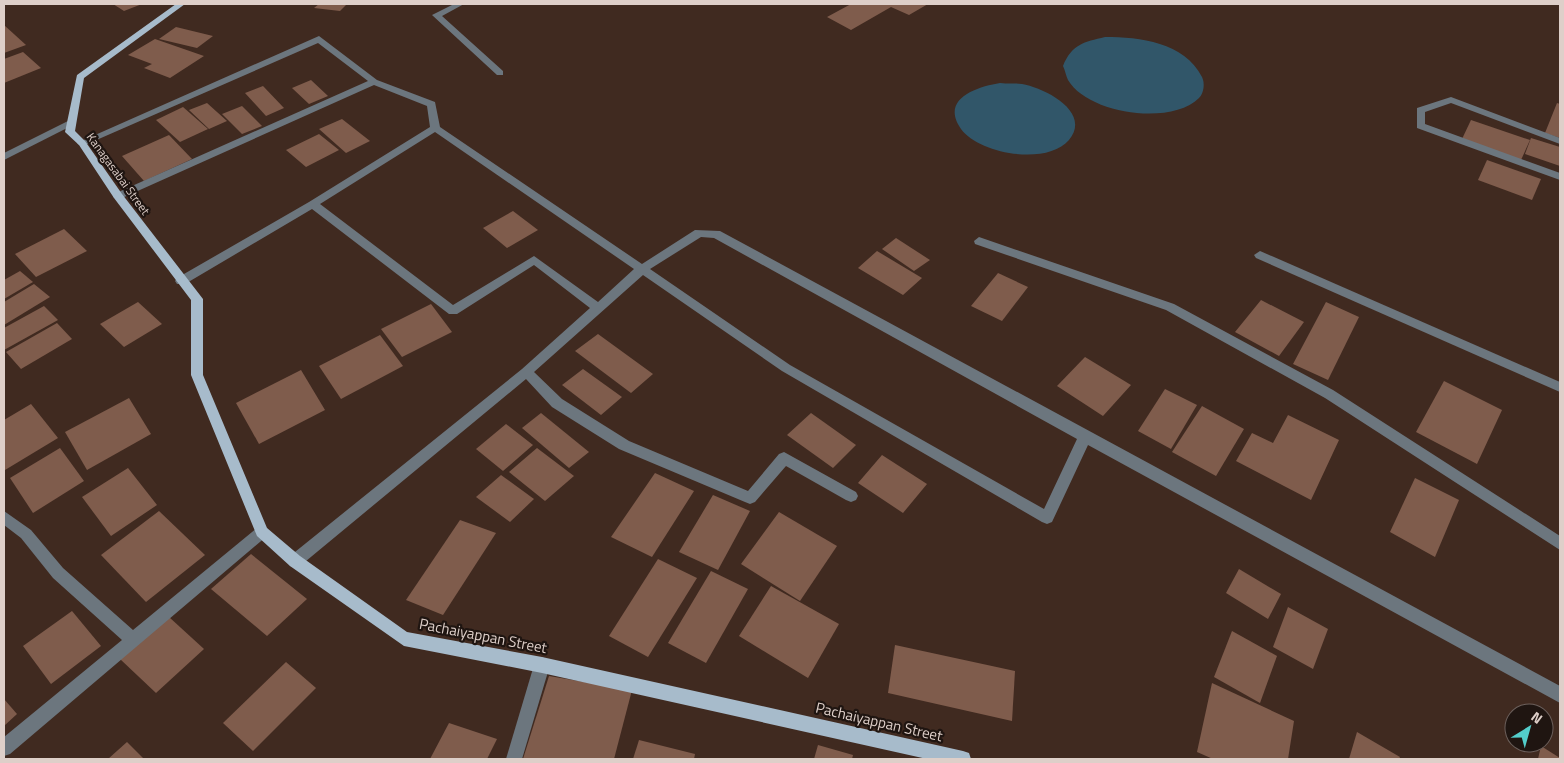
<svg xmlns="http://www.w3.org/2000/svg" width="1564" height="763" font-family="'Titillium Web',sans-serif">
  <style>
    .water { fill: #315669 }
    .building { fill: #7f5c4c }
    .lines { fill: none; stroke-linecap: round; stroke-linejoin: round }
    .minor { fill: #6c767e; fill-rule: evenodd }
    .major { fill: #a7bbcb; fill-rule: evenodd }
    .labels { text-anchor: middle; stroke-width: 4.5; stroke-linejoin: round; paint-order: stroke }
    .far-street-label { font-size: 12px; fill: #decfc9; stroke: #1f1511 }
    .street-label { font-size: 15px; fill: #decfc9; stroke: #1f1511 }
  </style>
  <rect width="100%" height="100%" fill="#402a20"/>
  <g class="water">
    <path d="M1105,37c35,0 79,5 97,40 3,6 2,16 -3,21 -28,28 -111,16 -131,-18 -2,-4 -3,-10 -5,-14 9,-22 21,-24 42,-29z"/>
    <path d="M1000,83c7,1 15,0 22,1 23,4 70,28 47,56 -22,26 -90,14 -108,-11 -21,-30 15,-42 39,-46z"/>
  </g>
  <g class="building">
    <path d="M113,4h29l-18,7z"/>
    <path d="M319,4h28l-7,7 -26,-3z"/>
    <path d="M851,4h77l-19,11 -18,-8 -40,23 -24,-13z"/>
    <path d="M4,25l22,20 -22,8z"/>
    <path d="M176,27l37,9 -16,12 -38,-9z"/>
    <path d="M155,39l49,17 -34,22 -26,-10 8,-4 -24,-9z"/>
    <path d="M23,52l18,16 -37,15v-24z"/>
    <path d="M311,80l17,16 -19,8 -17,-16z"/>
    <path d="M263,86l21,22 -18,8 -21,-23z"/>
    <path d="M207,103l20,18 -18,8 -20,-19z"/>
    <path d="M1557,103l3,1v34l-15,-5z"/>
    <path d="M242,106l20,20 -20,8 -20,-20z"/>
    <path d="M183,107l25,22 -28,13 -24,-22z"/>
    <path d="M342,119l28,22 -24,12 -27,-24z"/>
    <path d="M1471,120l59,20 -9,20 -59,-21z"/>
    <path d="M319,134l20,16 -33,17 -20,-17z"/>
    <path d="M169,135l23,24 -48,22 -22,-25z"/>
    <path d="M1531,138l29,9v19l-35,-12z"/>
    <path d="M1487,160l54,19 -9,21 -54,-20z"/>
    <path d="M513,211l25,19 -31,18 -24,-20z"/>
    <path d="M64,229l23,22 -51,26 -21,-23z"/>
    <path d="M896,238l34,22 -16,11 -32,-22z"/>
    <path d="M877,251l45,27 -19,17 -45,-27z"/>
    <path d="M20,271l13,11 -29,17v-19z"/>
    <path d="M998,273l30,14 -26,34 -31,-15z"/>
    <path d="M34,284l16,13 -46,28v-23z"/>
    <path d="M1261,300l43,22 -25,34 -44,-24z"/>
    <path d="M138,302l24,22 -38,23 -24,-23z"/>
    <path d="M1326,302l33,15 -31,63 -35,-16z"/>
    <path d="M431,304l21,28 -50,25 -21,-28z"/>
    <path d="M44,306l14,14 -54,30v-22z"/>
    <path d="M57,323l15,16 -51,30 -15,-17z"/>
    <path d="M598,334l55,40 -22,19 -56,-42z"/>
    <path d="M380,335l23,31 -62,33 -22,-33z"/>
    <path d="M1085,357l46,28 -28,31 -46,-30z"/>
    <path d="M583,369l39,28 -21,18 -39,-30z"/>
    <path d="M301,370l24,40 -66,34 -23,-41z"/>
    <path d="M1444,381l58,29 -25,54 -61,-32z"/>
    <path d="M1165,389l32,16 -26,44 -33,-18z"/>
    <path d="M129,398l22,36 -64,36 -22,-38z"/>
    <path d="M31,404l27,34 -53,32 -1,-50z"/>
    <path d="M1202,406l42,23 -28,47 -44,-24z"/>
    <path d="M541,413l48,39 -20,16 -47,-40z"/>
    <path d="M811,413l45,32 -23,23 -46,-33z"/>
    <path d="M1288,415l51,25 -28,60 -75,-39 16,-28 21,10z"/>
    <path d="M506,424l27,21 -30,26 -27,-22z"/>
    <path d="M60,448l24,33 -51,32 -23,-35z"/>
    <path d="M537,448l37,28 -29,25 -36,-29z"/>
    <path d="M882,455l45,29 -24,29 -45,-30z"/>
    <path d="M128,468l29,37 -46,31 -29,-39z"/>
    <path d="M655,473l39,18 -42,66 -41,-20z"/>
    <path d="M501,475l33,24 -24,23 -34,-25z"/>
    <path d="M1415,478l44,22 -24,57 -45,-25z"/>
    <path d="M713,495l37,16 -32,59 -39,-18z"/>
    <path d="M159,511l46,44 -59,47 -45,-47z"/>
    <path d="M779,512l58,34 -37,55 -59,-37z"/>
    <path d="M460,520l36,13 -53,82 -37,-15z"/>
    <path d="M251,554l56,45 -40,37 -56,-47z"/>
    <path d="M658,559l39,19 -49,79 -39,-21z"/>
    <path d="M1239,569l42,25 -13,25 -42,-26z"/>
    <path d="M711,571l37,18 -42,74 -38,-20z"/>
    <path d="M771,586l68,38 -31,54 -69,-42z"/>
    <path d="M1288,607l40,22 -15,40 -40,-22z"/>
    <path d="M72,611l29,35 -50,38 -28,-38z"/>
    <path d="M169,617l35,32 -48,44 -36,-34z"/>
    <path d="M1232,631l45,25 -17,47 -46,-26z"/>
    <path d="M895,645l120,26 -3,50 -124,-28z"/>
    <path d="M286,662l30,26 -63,63 -30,-28z"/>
    <path d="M549,676l83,14 -18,69h-91z"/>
    <path d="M1212,683l82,38 -6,38h-75l-16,-7z"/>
    <path d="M4,699l13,15 -13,12z"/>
    <path d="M449,723l48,16 -10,20h-57z"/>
    <path d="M1357,732l43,25 -1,2h-50z"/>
    <path d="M639,740l56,14 -1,5h-61z"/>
    <path d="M127,742l17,17h-36z"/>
    <path d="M818,745l35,10 -1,4h-38z"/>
    <path d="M1541,746l19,12v1h-22z"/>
  </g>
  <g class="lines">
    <g class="minor">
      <path d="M454,4h10l-22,12 61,55v4h-6l-65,-60z"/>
      <path d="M319,36l58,44 58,22 5,25 202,137 53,-34 25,1 840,455v17l-472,-258 -36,77 -5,2 -5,-2 -260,-151 -139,-96 -109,97 28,27 67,42 119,50 31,-37 5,-2 72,40 2,4 -2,4 -5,2 -5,-2 -60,-34 -31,36 -5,2 -5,-2 -126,-53 -67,-42 -26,-28 -226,187 -5,2 -5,-2 -2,-5 2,-5 232,-187 68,-61 -56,-43 -77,49h-8l-137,-105 -127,75h-8l-2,-3 2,-3 132,-76 121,-75 -3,-21 -53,-21 -252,113h-8l-1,-2 1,-2 254,-113 -50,-38 -233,102h-6l-2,-2zM435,132l199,137 -36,33 -64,-46 -81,49 -133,-101zM701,237l13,1 363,201 -33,70 -254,-144 -140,-96z"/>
      <path d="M1451,97l109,41v6l-109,-41 -26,9v12l135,49v7l-143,-52v-20z"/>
      <path d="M72,119l3,1v4l-71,36v-7z"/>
      <path d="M979,237l195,67 159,86 227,146v14l-235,-152 -159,-88 -191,-66 -1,-3z"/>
      <path d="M1260,251l300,131v10l-304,-134 -2,-3z"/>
      <path d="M4,511l27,19 32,38 70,62 124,-102 5,-2 5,2 2,4 -2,4 -257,218 -6,2v-19l118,-97 -69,-62 -32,-40 -17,-13z"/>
      <path d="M542,657l6,3 2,5 -28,94h-16l28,-94 2,-5z"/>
    </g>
    <path class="major" d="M176,4h9l-101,74 -9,53 10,10 37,53 81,105v76l64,153 33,28 107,76 135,25 421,94 6,2 2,6h-44l-385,-86 -138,-27 -114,-80 -33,-30 -66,-161v-75l-77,-102 -35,-53 -14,-13 12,-57z"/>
  </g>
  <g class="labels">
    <g class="far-street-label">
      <text transform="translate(118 174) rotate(54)" y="4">Kanagasabai Street</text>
    </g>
    <g class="street-label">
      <text transform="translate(483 636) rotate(11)" y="5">Pachaiyappan Street</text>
      <text transform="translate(879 722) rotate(13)" y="5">Pachaiyappan Street</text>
    </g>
  </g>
  <rect width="1564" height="763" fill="none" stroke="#decfc9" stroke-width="10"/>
  <g transform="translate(1529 728) rotate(37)"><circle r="24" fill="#1f1511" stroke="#6b5f5b"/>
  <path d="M0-4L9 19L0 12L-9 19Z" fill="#53cdcb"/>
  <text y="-8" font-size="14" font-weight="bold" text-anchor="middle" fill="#decfc9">N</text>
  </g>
</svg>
